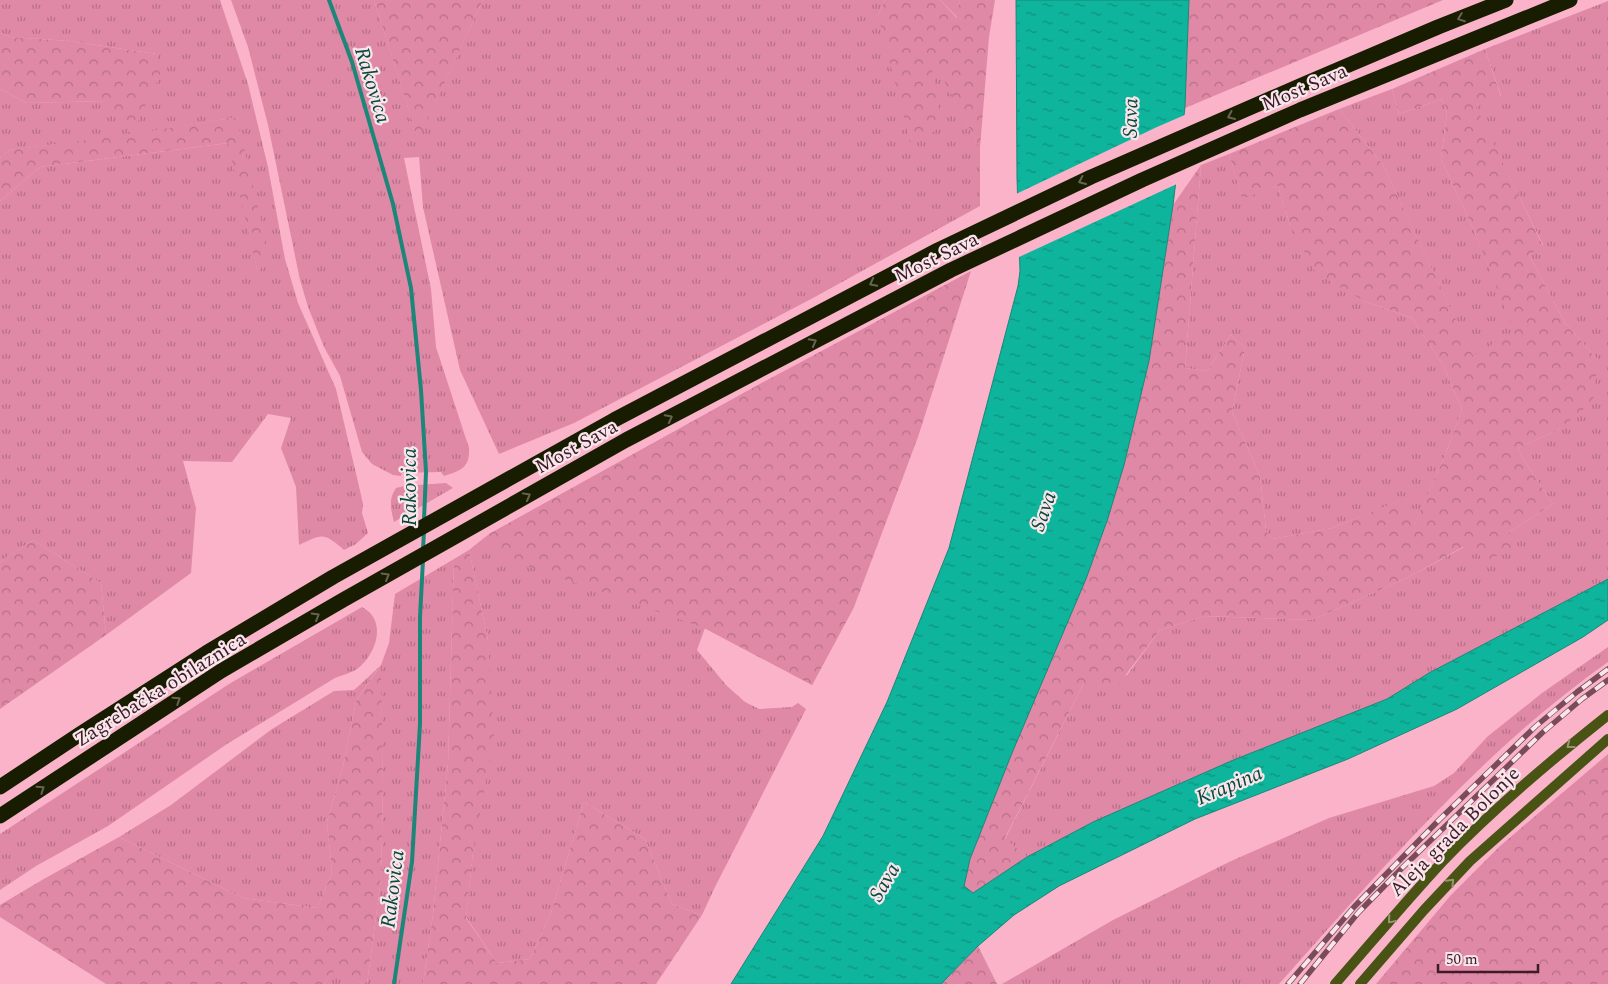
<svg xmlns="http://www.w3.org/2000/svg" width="1608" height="984" font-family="Spectral,serif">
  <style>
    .grass { fill: url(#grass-tufts) }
    .forest { fill: url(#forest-crowns) }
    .water { fill: url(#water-ripples); stroke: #1c8678 }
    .pier { fill: #fbb3ca }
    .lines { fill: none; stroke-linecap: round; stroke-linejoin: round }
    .stream { stroke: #1c8678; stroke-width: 4 }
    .secondary { stroke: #485314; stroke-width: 10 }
    .motorway { stroke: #181d01; stroke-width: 15 }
    .rail-casing { stroke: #794b5b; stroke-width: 5.5 }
    .rail { stroke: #f9e6eb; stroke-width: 4; stroke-dasharray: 11; stroke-linecap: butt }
    .oneway { stroke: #676353 }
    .oneway2 { stroke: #989575 }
    .labels { text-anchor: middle; stroke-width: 4.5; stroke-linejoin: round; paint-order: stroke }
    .street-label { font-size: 20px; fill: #3d1b28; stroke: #f9e6eb }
    .water-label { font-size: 21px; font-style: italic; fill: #09473d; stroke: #f9e6eb }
  </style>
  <defs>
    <pattern id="grass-tufts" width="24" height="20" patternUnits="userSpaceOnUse" patternTransform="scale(1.25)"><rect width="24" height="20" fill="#df89a6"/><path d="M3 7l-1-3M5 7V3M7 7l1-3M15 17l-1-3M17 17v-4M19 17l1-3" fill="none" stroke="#b66f87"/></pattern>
    <pattern id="forest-crowns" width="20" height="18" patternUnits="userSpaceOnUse" patternTransform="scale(1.25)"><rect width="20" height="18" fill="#df89a6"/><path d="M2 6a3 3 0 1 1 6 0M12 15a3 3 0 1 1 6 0" fill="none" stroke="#b66f87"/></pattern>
    <pattern id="water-ripples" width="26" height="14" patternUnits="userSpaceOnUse" patternTransform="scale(1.25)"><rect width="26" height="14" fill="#0eb49b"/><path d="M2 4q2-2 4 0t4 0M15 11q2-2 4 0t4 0" fill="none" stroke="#0f927e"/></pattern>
  </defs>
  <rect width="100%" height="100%" fill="#fbb3ca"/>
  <g class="grass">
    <path d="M0,0h220l28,84 20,83 17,92 13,44 38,86 22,93 5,22 -1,9 6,20 -12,11 -12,6c-21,-18 -21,-16 -45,-5l-3,-58 -15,-39 10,-30 -23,-4 -36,48 -49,-1 13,47 -5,65 -85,62 -5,-52 -68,-43 -33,22v-361l40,-34 189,-24 29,130 -21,-156 -106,18 -122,15 -9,8v-69l27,14 79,-2 51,-47 -87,-13 -60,-4 -10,-4z"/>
    <path d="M231,0h143l44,139 65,-139h402l-7,15 51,36 51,97v58l-167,92 -239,125 -75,31 -39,-84 -37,-163 -4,-50 -15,1 27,131 5,58 33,101c1,20 -8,22 -25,28l-3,-4 -39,1 -1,3 -8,-1 -21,-11 -10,-12 -22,-76 -16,-29 -16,-40 -8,-27 -32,-155 -20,-78z"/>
    <path d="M940,0h20l-2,18z"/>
    <path d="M1608,1v578l-179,94 -42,26 -156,62 -138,61 -66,35 -22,-18 79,-156 43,-8 33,-45 45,-14 107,4 95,-42 57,-31 44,-14 45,-29 -30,-45 -5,-11 42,-19 38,-69 -33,-37 -36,-68 14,-10 -68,-138 26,-11 -16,-47z"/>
    <path d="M1392,89l7,25 43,-15 5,14 -6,46 31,67 43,105 -42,26 -90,-192 -44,-56z"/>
    <path d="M1229,154l13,44 36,-12 12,39 74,76 48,17 31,47 19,44 -16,44 -32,73 -14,-25 -68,27 -60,11 -6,-9 -6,-54 -28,-64 13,-64 -14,-13 -24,36 -22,-3 16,-203z"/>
    <path d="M771,378l83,229 -42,78 -107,-57 -8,22 29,35 19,17 14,7 33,-2 6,-4 8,6 -91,178 -13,28 -30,-11 -27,-65 -61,-37 -33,111 -21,46 -33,4 -31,-46 7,-65 15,-212 -19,-90 20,-16z"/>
    <path d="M446,483l7,5 -59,34c-3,-12 -6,-23 2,-34l8,-2z"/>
    <path d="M454,559l-6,204 -15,151 -10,70h-56l14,-105 2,-94 -3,-119 -24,35 -13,65 -16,56 5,51 -15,35 -74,-10 -124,-61 52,-32 101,-76 62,-38 20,-1 9,-8 18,-17 8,-22 6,-49z"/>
    <path d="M362,607c3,2 7,4 9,7 14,17 1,44 -14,55 -6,4 -15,6 -22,9l-108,66 -119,82 -72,40 -36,24v-56l229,-150z"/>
    <path d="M1608,647v15c-126,89 -227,208 -329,322h-277l111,-64 116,-58 100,-44 105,-32 20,-13 33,-36 55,-44z"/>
    <path d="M336,968l28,16h-40z"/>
  </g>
  <g class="forest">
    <path d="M374,0h109l-65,140z"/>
    <path d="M885,0h55l17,18 3,-18h35l-6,37 -9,111 -51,-95 13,73 -31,20 -33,-131z"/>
    <path d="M1189,0h254l-258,108z"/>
    <path d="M0,33l10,4 60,4 87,13 4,19 -29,61 105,-17 32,137 -11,20 -30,-131 -188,24 -40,34v-43l9,-8 122,-16 -25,-33 -79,2 -27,-14z"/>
    <path d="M1485,49l16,48 -25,10 67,139 -14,9 36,68 33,37 -5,41 -33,28 -42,19 5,11 30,45 -45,29 4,15 -23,12 -26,-13 -56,31 -95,42 -107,-4 -45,14 -48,63 -28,-10 -79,155 22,19 -54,36 -10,-7 7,-27 42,-106 74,-174 22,-61 16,-53 25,-104 24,-156 28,-40 -16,203 22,3 24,-36 14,13 -13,64 28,64 6,54 6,9 60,-11 69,-28 13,25 32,-72 16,-44 -19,-44 -31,-47 -48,-17 -48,-28 -26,-48 -12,-39 -36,13 -13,-45 110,-45 44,56 90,191 41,-25 -42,-105 -31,-67 6,-46 -5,-14 -43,15 -7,-25z"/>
    <path d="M971,271l-53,166 -30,80 -34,90 -42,78 -108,-57 -203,-71 -12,-23 282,-156z"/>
    <path d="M33,540l68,43 5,52 -106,74v-147z"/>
    <path d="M469,550l19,90 6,98 -21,114 -7,66 31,45 33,-4 21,-46 33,-111 61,37 27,65 30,11 -46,69h-233l10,-70 15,-151 6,-204z"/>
    <path d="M381,665l2,120 -2,94 -14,105h-3l-28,-15 -12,15h-218l-106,-67v-12l42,-25 77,-43 124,61 74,10 15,-35 -5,-51 16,-56 13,-65z"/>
    <path d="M1608,754v230h-232l75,-89 49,-49z"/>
    <path d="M978,946l19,38h-56z"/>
  </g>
  <path class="water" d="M1016,0h173l-4,107 -12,98 -24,156 -25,104 -16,53 -22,61 -74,174 -42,106 -6,27 9,7 54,-36 66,-35 138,-61 156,-62 42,-26 179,-94v41l-25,17 -126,72 -109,50 -153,60 -136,67 -45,29 -36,31 -37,38h-210l92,-148 64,-134 62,-154 69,-262 2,-15 -3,-93z"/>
  <path class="pier" d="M1187,114l-8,69 -162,75 -1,-64 141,-67z"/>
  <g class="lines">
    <g class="stream">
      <path d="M329,0l23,62 41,142 18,84 10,102 5,82 -2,48"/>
      <path d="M423,550l1,-20"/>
      <path d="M394,984l18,-122 8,-138v-107l3,-57"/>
    </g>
    <g class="secondary">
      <path d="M1335,984c36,-41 71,-83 108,-123 51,-53 107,-100 165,-146"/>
      <path d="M1360,984l64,-74 46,-49 138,-122"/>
    </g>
    <g class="motorway">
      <path d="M0,787l80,-53 126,-81 127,-76 281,-157 324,-170 153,-73 213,-93 134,-57 68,-27"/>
      <path d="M0,816l221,-145 122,-71 283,-160 325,-170 191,-90 158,-70 270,-110"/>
    </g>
    <g class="rail-casing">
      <g id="rail">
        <path d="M1288,984l66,-77 85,-87 97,-94 41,-34 31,-23"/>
        <path d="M1300,984l58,-71 44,-45 140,-135 40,-34 26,-19"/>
      </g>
    </g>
    <use href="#rail" class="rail"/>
  </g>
  <defs><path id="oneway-chevron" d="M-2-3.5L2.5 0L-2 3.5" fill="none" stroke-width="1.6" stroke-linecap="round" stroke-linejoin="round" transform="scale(1.25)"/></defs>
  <g class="oneway">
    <use href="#oneway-chevron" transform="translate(1461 18) rotate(159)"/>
    <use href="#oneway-chevron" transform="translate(1231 116) rotate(156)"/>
    <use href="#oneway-chevron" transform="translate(1082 181) rotate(155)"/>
    <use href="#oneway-chevron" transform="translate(873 283) rotate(152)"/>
    <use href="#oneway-chevron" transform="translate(813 342) rotate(-28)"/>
    <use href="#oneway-chevron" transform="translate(669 418) rotate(-28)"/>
    <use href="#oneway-chevron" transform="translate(527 496) rotate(-29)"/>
    <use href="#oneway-chevron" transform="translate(386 576) rotate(-30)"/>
    <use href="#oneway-chevron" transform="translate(316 616) rotate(-30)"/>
    <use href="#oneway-chevron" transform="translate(177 700) rotate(-33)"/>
    <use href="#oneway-chevron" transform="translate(41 789) rotate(-34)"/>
  </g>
  <g class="oneway2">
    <use href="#oneway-chevron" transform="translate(1570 745) rotate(142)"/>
    <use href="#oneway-chevron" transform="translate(1451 882) rotate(-46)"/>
    <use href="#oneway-chevron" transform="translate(1391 920) rotate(131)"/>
  </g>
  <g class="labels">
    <g class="street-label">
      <text transform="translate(1304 87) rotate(-23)" y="7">Most Sava</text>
      <text transform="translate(936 257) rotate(-26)" y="7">Most Sava</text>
      <text transform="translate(576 446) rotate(-29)" y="7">Most Sava</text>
      <text transform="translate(160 689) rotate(-32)" y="7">Zagrebačka obilaznica</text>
      <text transform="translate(1454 831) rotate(-45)" y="7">Aleja grada Bolonje</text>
    </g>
    <g class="water-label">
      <text transform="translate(373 85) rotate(73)" y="7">Rakovica</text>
      <text transform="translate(1130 118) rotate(-89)" y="7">Sava</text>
      <text transform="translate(409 487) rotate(-90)" y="7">Rakovica</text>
      <text transform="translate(1043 511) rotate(-71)" y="7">Sava</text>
      <text transform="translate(1229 785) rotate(-23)" y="7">Krapina</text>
      <text transform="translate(884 882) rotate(-60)" y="7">Sava</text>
      <text transform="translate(392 889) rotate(-83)" y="7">Rakovica</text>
    </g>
  </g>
  <path d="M1438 964v8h100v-8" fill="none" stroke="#3d1b28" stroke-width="2.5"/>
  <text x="1446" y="964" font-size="15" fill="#3d1b28" stroke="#f9e6eb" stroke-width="4" paint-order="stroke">50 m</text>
</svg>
